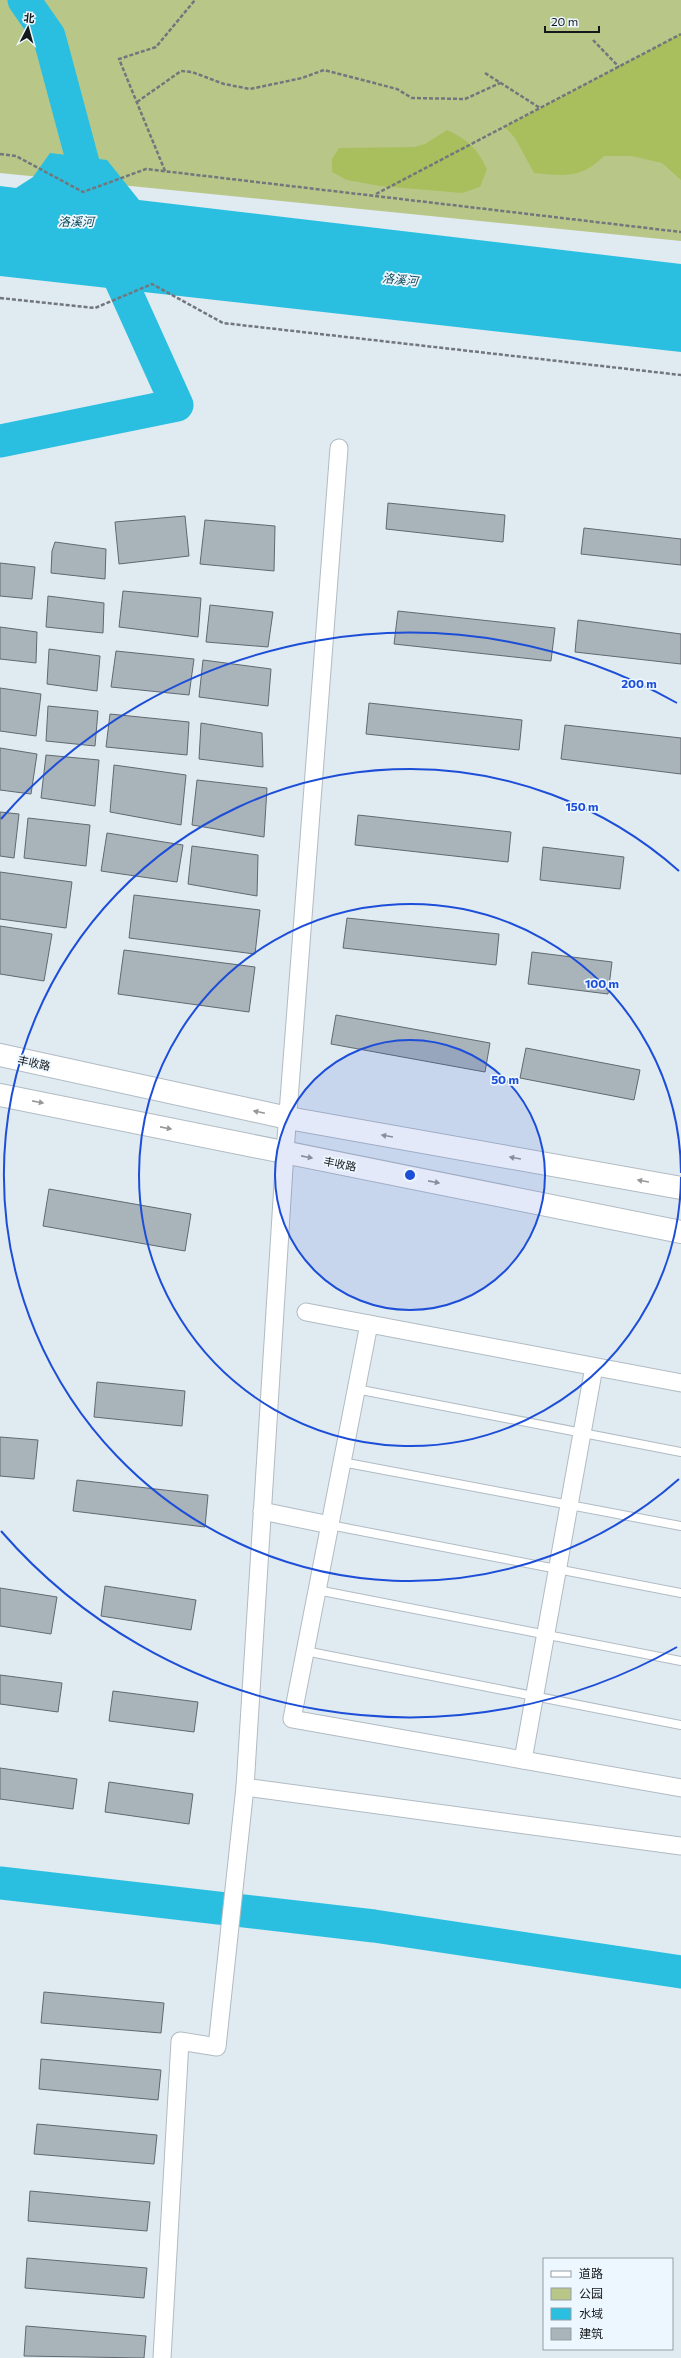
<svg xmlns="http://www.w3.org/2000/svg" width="681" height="2358" font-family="Commissioner,'Noto Sans SC',sans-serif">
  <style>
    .green { fill: #b8c788 }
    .forest { fill: #a9bf5e }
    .water { fill: #2abfe0 }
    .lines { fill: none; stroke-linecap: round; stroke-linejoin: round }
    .river { stroke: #2abfe0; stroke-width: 33 }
    .building { fill: #a9b3ba; stroke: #606970 }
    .lane-casing { stroke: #b1bbc3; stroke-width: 10 }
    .street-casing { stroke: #b1bbc3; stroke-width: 19 }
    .secondary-casing { stroke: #b1bbc3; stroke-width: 24 }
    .path { stroke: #71777c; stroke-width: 2.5; stroke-dasharray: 4 2; stroke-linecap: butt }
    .lane { stroke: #fff; stroke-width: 8 }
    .street { stroke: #fff; stroke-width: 17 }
    .secondary { stroke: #fff; stroke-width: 22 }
    .oneway { fill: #969798 }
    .ring { fill: none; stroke: #1d4ed8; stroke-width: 2 }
    .labels { text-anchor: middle; stroke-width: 3.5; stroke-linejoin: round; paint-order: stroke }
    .street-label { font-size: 11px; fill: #15181b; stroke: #ecf7ff }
    .water-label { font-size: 12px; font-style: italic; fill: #0d4957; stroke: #ecf7ff }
    .centre { fill: #1d4ed8; stroke: #ecf7ff; stroke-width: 2 }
    .ring-label { font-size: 12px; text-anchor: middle; font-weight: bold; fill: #1d4ed8; stroke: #ecf7ff; stroke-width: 3.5; stroke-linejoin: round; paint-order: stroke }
  </style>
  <rect width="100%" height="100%" fill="#dfeaf1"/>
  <path class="green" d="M0,0h681v241l-681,-68z"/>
  <g class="forest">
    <path d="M681,34v146l-19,-17 -31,-7h-27c-23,23 -40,20 -70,17l-19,-35 -10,-11z"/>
    <path d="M447,130c21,10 30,18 40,39l-7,18 -18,6 -82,-7 -33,-6 -15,-8v-13l7,-11 75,-1 11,-3z"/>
  </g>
  <path class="water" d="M50,153l57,7 32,40 542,64v88l-681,-76v-90l16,2 17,-11z"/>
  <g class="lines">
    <g class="river">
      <path d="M24,0l25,36 44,164"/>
      <path d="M0,441l177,-36 -71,-157"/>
      <path d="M0,1883l374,43 307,46"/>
    </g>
  </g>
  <g class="building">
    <path d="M388,503l117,12 -2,27 -117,-13z"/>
    <path d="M185,516l4,40 -70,8 -4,-42z"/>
    <path d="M205,520l70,6 -1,45 -74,-7z"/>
    <path d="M584,528l97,11v26l-100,-11z"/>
    <path d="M55,542l51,7 -1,30 -54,-6 1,-22z"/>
    <path d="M0,563l35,4 -3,32 -32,-3z"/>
    <path d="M123,591l78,7 -3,39 -79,-10z"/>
    <path d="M48,596l56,7 -1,30 -57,-6z"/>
    <path d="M210,605l63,7 -5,35 -62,-5z"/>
    <path d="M398,611l157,17 -4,33 -157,-17z"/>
    <path d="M578,620l103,14v30l-106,-12z"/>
    <path d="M0,627l37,5 -1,31 -36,-4z"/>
    <path d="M49,649l51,7 -3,35 -50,-7z"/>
    <path d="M116,651l78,8 -5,36 -78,-8z"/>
    <path d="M203,660l68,9 -3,37 -69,-9z"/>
    <path d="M0,688l41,6 -5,42 -36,-5z"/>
    <path d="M369,703l153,17 -3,30 -153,-16z"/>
    <path d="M48,706l50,5 -3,35 -49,-5z"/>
    <path d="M110,714l79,8 -2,33 -81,-8z"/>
    <path d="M201,723l61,10 1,34 -64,-8z"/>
    <path d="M565,725l116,13v36l-120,-15z"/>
    <path d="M0,748l37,6 -6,40 -31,-4z"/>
    <path d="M46,755l53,5 -4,46 -54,-8z"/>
    <path d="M114,765l72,10 -5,50 -71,-13z"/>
    <path d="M197,780l70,8 -3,49 -72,-12z"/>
    <path d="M0,812l19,2 -5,44 -14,-2z"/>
    <path d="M358,815l153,17 -3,30 -153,-17z"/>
    <path d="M28,818l62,7 -4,41 -62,-8z"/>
    <path d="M107,833l76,12 -6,37 -76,-11z"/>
    <path d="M192,846l66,9 -1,41 -69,-12z"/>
    <path d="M543,847l81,10 -4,32 -80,-9z"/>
    <path d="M0,872l72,10 -6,46 -66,-9z"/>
    <path d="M134,895l126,15 -5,44 -126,-16z"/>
    <path d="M347,918l152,16 -3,31 -153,-17z"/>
    <path d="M0,926l52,8 -8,47 -44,-7z"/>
    <path d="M124,950l131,17 -6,45 -131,-18z"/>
    <path d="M532,952l80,10 -4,32 -80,-10z"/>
    <path d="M336,1015l154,28 -5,29 -154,-28z"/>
    <path d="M526,1048l114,22 -6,30 -114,-22z"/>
    <path d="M49,1189l142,25 -6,37 -142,-25z"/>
    <path d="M97,1382l88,9 -3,35 -88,-9z"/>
    <path d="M0,1437l38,3 -4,39 -34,-3z"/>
    <path d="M77,1480l131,15 -3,32 -132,-16z"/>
    <path d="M105,1586l91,14 -5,30 -90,-14z"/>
    <path d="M0,1588l57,9 -6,37 -51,-8z"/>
    <path d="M0,1675l62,8 -4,29 -58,-8z"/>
    <path d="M113,1691l85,11 -4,30 -85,-11z"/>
    <path d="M0,1768l77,11 -4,30 -73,-10z"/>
    <path d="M109,1782l84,12 -4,30 -84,-12z"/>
    <path d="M44,1992l120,11 -3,30 -120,-10z"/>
    <path d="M41,2059l120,11 -3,30 -119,-11z"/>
    <path d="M37,2124l120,11 -3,29 -120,-10z"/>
    <path d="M30,2191l120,11 -3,29 -119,-10z"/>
    <path d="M27,2258l120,10 -3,30 -119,-10z"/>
    <path d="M26,2326l120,10 -2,22 -120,-2z"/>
  </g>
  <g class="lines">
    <g class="lane-casing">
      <g id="lane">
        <path d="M356,1389l325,63"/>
        <path d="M342,1462l339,64"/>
        <path d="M330,1525l351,68"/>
        <path d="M317,1590l364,71"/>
        <path d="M305,1651l376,74"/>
      </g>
    </g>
    <g class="street-casing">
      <g id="street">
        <path d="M306,1312l375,71"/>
        <path d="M369,1324l-77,395 389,69"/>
        <path d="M262,1511l68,14"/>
        <path d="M523,1760l71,-393"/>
        <path d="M245,1787l436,59"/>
        <path d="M162,2358l18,-317 37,6 28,-260 40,-635 54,-704"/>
      </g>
    </g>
    <g class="secondary-casing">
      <g id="secondary">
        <path d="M0,1055l288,63 393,70"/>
        <path d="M0,1095l681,137"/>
      </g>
    </g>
    <g class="path">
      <path d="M593,40l26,27"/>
      <path d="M485,73l55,35"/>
      <path d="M137,102l44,-31 11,1 32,12 26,5 52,-11 22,-8 73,19 15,9 53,1 35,-16"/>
      <path d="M0,154l16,2 67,36 63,-23 535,63"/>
      <path d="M165,171l-46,-112 37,-12 39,-47"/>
      <path d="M376,194l305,-160"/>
      <path d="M0,298l95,10 57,-24 71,39 458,52"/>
    </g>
    <use href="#lane" class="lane"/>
    <use href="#street" class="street"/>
    <use href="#secondary" class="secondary"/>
  </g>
  <defs><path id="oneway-solid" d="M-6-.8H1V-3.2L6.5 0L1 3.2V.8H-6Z"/></defs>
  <g class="oneway">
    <use href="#oneway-solid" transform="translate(38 1102) rotate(11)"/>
    <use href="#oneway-solid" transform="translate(259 1112) rotate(-168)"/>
    <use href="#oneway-solid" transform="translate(166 1128) rotate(11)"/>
    <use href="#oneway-solid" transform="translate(387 1136) rotate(-170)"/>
    <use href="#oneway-solid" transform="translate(307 1157) rotate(11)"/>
    <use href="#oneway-solid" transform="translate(515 1158) rotate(-170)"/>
    <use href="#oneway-solid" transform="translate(643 1181) rotate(-170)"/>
    <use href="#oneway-solid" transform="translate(434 1182) rotate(11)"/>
  </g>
  <circle cx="410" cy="1175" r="135" fill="#1d4ed8" fill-opacity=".12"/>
  <g class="ring">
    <circle cx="410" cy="1175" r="135"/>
    <path d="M681 1177A271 271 0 1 1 681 1173"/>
    <path d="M679 1479A406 406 0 1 1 679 871"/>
    <path d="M677 1647A542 542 0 0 1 1 1531M1 819A542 542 0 0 1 677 703"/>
  </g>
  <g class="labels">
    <g class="street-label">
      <text transform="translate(34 1063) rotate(12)" y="4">丰收路</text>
      <text transform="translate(340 1164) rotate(11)" y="4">丰收路</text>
    </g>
    <g class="water-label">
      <text x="76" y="226">洛溪河</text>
      <text transform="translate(400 280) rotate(6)" y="4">洛溪河</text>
    </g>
  </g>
  <circle cx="410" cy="1175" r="6" class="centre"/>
  <g class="ring-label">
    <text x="639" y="688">200 m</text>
    <text x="582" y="811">150 m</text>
    <text x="602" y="988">100 m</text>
    <text x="505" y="1084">50 m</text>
  </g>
  <rect x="543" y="2258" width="130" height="92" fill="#ecf7ff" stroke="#969ea4"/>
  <rect x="551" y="2271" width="20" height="6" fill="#ffffff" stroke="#969ea4"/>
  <text x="579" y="2278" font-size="12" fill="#15181b">道路</text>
  <rect x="551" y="2288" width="20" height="12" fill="#b8c788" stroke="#969ea4"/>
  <text x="579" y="2298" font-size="12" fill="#15181b">公园</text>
  <rect x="551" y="2308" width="20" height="12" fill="#2abfe0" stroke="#969ea4"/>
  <text x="579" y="2318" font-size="12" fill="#15181b">水域</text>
  <rect x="551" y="2328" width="20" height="12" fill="#a9b3ba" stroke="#969ea4"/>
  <text x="579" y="2338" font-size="12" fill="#15181b">建筑</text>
  <g transform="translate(28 28) rotate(6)" stroke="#ecf7ff" stroke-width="3" paint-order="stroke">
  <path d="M0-3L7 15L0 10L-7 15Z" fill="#15181b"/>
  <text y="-6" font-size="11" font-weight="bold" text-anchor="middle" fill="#15181b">北</text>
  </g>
  <path d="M545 26v6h54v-6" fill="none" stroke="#15181b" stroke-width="2"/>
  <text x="551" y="26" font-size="12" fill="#15181b" stroke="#ecf7ff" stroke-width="3" paint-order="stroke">20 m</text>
</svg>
